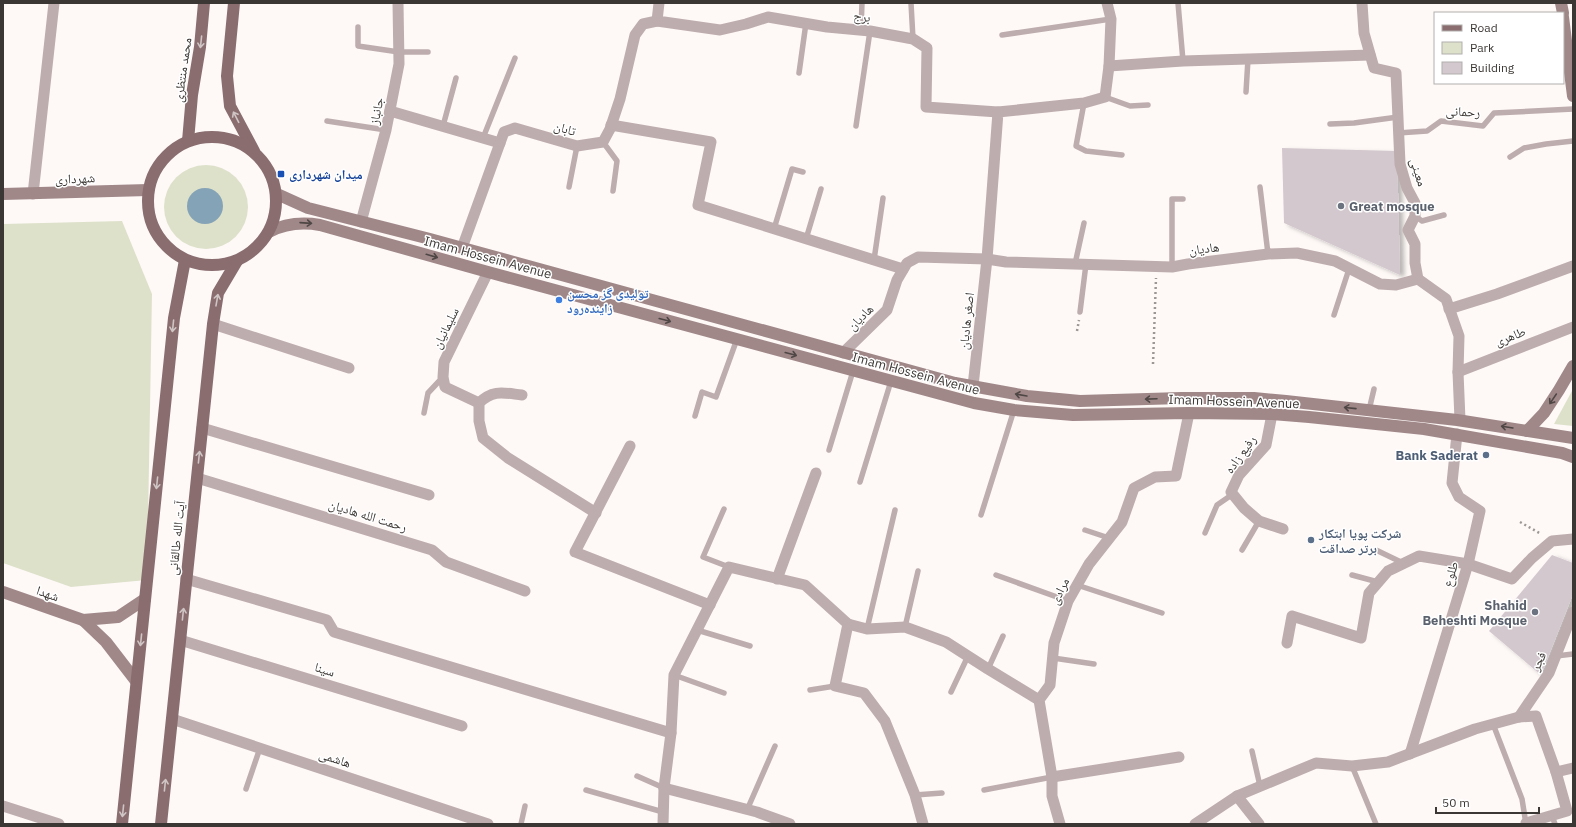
<svg xmlns="http://www.w3.org/2000/svg" width="1576" height="827" font-family="'IBM Plex Sans','Noto Naskh Arabic',sans-serif">
  <style>
    .green { fill: #dee1ca }
    .water { fill: #84a3b6 }
    .building { fill: #d3c8ce; filter: url(#shadow) }
    .lines { fill: none; stroke-linecap: round; stroke-linejoin: round }
    .path { stroke: #9c9795; stroke-width: 2.5; stroke-dasharray: 2 3; stroke-linecap: butt }
    .lane { stroke: #beadae; stroke-width: 5.5 }
    .street { stroke: #beadae; stroke-width: 11 }
    .secondary { stroke: #a08889; stroke-width: 12 }
    .primary { stroke: #8a6d6f; stroke-width: 12 }
    .oneway { stroke: #d0c5c5 }
    .oneway2 { stroke: #4f4745 }
    .transit-dot { fill: #1a4fb4; stroke: #fff; stroke-width: 1.5 }
    .worship-dot { fill: #6b7280; stroke: #fff; stroke-width: 1.5 }
    .shop-dot { fill: #3f7fe0; stroke: #fff; stroke-width: 1.5 }
    .service-dot { fill: #5c6f8a; stroke: #fff; stroke-width: 1.5 }
    .labels { text-anchor: middle; stroke-width: 3; stroke-linejoin: round; paint-order: stroke }
    .street-label { font-size: 13px; fill: #3b3734; stroke: #fff }
    .transit-label { font-size: 13px; font-weight: bold; fill: #164399; stroke: #fff; text-anchor: start }
    .worship-label { font-size: 13px; font-weight: bold; fill: #5b616d; stroke: #fff; text-anchor: start }
    .shop-label { font-size: 13px; font-weight: bold; fill: #366cbe; stroke: #fff; text-anchor: start }
    .service-label { font-size: 13px; font-weight: bold; fill: #4e5e75; stroke: #fff; text-anchor: end }
  </style>
  <defs>
    <filter id="shadow"><feDropShadow dx="4.5" dy="2.5" stdDeviation="2" flood-color="#0004"/></filter>
  </defs>
  <rect width="100%" height="100%" fill="#fef9f7"/>
  <g class="green">
    <circle cx="206" cy="207" r="42"/>
    <path d="M122,221l30,73 -5,286 -76,7 -68,-24v-339z"/>
    <path d="M1573,389v37l-19,-2z"/>
  </g>
  <circle class="water" cx="205" cy="206" r="18"/>
  <g class="building">
    <path d="M1282,148l115,3 3,124 -116,-52z"/>
    <path d="M1552,555l21,8v31l-32,81 -52,-44z"/>
  </g>
  <g class="lines">
    <g class="path">
      <path d="M1077,331l2,-11"/>
      <path d="M1153,364l3,-86"/>
      <path d="M1520,522l21,12"/>
    </g>
    <g class="lane">
      <path d="M911,3l2,36"/>
      <path d="M1178,3l5,58"/>
      <path d="M358,27v19l41,6h29"/>
      <path d="M861,30l1,-27"/>
      <path d="M1002,35l109,-16"/>
      <path d="M799,73l7,-50"/>
      <path d="M1246,92l2,-33"/>
      <path d="M1105,97l25,9 18,-1"/>
      <path d="M1084,103l-8,43 10,5 36,4"/>
      <path d="M327,121l59,9"/>
      <path d="M1330,124l24,-1 44,-6"/>
      <path d="M443,126l13,-48"/>
      <path d="M856,126l14,-95"/>
      <path d="M1398,133l29,-2 14,-10 42,5 11,-13 79,-4"/>
      <path d="M483,138l32,-80"/>
      <path d="M603,142l14,19 -4,30"/>
      <path d="M1510,157l14,-9 22,-4 27,-3"/>
      <path d="M569,187l8,-41"/>
      <path d="M1260,187l8,67"/>
      <path d="M1415,216l7,5 22,-6"/>
      <path d="M774,229l18,-60 11,3"/>
      <path d="M806,239l15,-50"/>
      <path d="M874,260l9,-62"/>
      <path d="M1075,264l9,-41"/>
      <path d="M1172,267v-68h11"/>
      <path d="M1080,312l6,-48"/>
      <path d="M1334,315l15,-46"/>
      <path d="M1369,410l5,-21"/>
      <path d="M424,413l4,-20 15,-16"/>
      <path d="M695,416l7,-24 14,5 21,-58"/>
      <path d="M829,450l24,-79"/>
      <path d="M860,482l31,-101"/>
      <path d="M724,509l-21,48 26,10"/>
      <path d="M981,515l33,-105"/>
      <path d="M1085,530l24,8"/>
      <path d="M1205,533l12,-28 16,-11"/>
      <path d="M1242,550l17,-29"/>
      <path d="M1376,550l27,13"/>
      <path d="M996,575l72,26"/>
      <path d="M1352,575l26,7"/>
      <path d="M1077,585l85,28"/>
      <path d="M905,627l13,-56"/>
      <path d="M867,629l28,-119"/>
      <path d="M697,630l53,16"/>
      <path d="M1556,656l17,-2"/>
      <path d="M1053,658l41,6"/>
      <path d="M988,669l15,-33"/>
      <path d="M674,675l50,18"/>
      <path d="M810,690l25,-4"/>
      <path d="M951,692l17,-36"/>
      <path d="M1493,724l29,75 4,25"/>
      <path d="M1252,751l8,35"/>
      <path d="M1352,766l24,58"/>
      <path d="M637,776l27,12"/>
      <path d="M246,789l14,-41"/>
      <path d="M586,790l77,22"/>
      <path d="M984,790l68,-13"/>
      <path d="M915,795l27,-2"/>
      <path d="M747,810l28,-64"/>
      <path d="M1552,816l3,8"/>
      <path d="M521,824l4,-18"/>
    </g>
    <g class="street">
      <path d="M659,3l-2,18 63,9 26,-6 22,-7 59,10 43,4 43,8 14,9 -1,59 72,5"/>
      <path d="M1362,3l2,30 10,35 22,5 4,91 7,24 8,15v13l-7,14 7,14v19l3,16 28,20 13,37 -1,36 2,48"/>
      <path d="M1109,66l74,-5 187,-6"/>
      <path d="M390,111l110,32"/>
      <path d="M611,125l100,17 -13,63 205,64"/>
      <path d="M33,194l21,-191"/>
      <path d="M361,222l25,-92 13,-66 -1,-61"/>
      <path d="M462,248l42,-116 11,-4 62,18 26,-4 7,-13 10,-30 15,-64 8,-11 14,-3"/>
      <path d="M1449,309l48,-15 76,-28"/>
      <path d="M213,324l136,44"/>
      <path d="M843,353l44,-43 10,-30 10,-17 11,-6 69,2 19,3 166,5 16,-3 80,-10 29,-1 38,8 45,23 16,1 22,-6"/>
      <path d="M1458,372l115,-45"/>
      <path d="M973,386l14,-127 11,-147 86,-9 21,-6 4,-31 2,-47 -4,-16"/>
      <path d="M522,395c-18,-2 -29,-6 -43,8v18l4,17 25,20 88,55"/>
      <path d="M479,403l-34,-16 -2,-10 1,-15 44,-90"/>
      <path d="M1272,414l-6,31 -27,30 -8,17 13,16 15,13 24,8"/>
      <path d="M202,428l227,67"/>
      <path d="M630,446l-55,106 135,53"/>
      <path d="M197,478l235,72 14,12 79,29"/>
      <path d="M186,579l141,41 7,12 337,101"/>
      <path d="M777,579l39,-106"/>
      <path d="M848,624l-13,62 29,7 21,28 30,74 8,29"/>
      <path d="M180,640l282,86"/>
      <path d="M1287,643l5,-27 69,22 8,-45 19,-22 31,-15 49,8 44,15 20,-21 20,-17 21,-2"/>
      <path d="M1519,717l30,-44 24,-61"/>
      <path d="M172,719l316,105"/>
      <path d="M1410,754l58,-190 12,-53 -21,-14 -7,-14 5,-49"/>
      <path d="M1556,772l17,-4"/>
      <path d="M1052,777l127,-20"/>
      <path d="M664,788l93,24 33,12"/>
      <path d="M1237,796l22,28"/>
      <path d="M3,806l56,18"/>
      <path d="M663,824l1,-36 7,-55 3,-58 55,-108 76,18 43,39 19,5 38,-2 41,15 42,27 51,31"/>
      <path d="M1060,824l-8,-28v-19l-13,-77 11,-15 4,-42 14,-42 21,-37 33,-42 12,-34 21,-11 21,-1 13,-63"/>
      <path d="M1195,824l42,-28 79,-33 36,3 36,-4 87,-33 44,-12 17,-1 20,56 11,39 -41,12"/>
    </g>
    <g class="secondary">
      <path d="M1561,3l2,10"/>
      <path d="M1563,17l10,79"/>
      <path d="M3,194l145,-4"/>
      <path d="M277,194l31,14 122,31 525,144 72,13 53,5 101,-3h73l32,3 171,19 116,18"/>
      <path d="M269,232c17,-9 33,-10 51,-7l168,47 486,131 40,7 59,5 116,-2 83,1 37,3 115,12 138,24 11,4"/>
      <path d="M1527,431l17,-18 15,-23 14,-24"/>
      <path d="M3,592l80,28"/>
      <path d="M136,681l-30,-39 -23,-22 35,-3 27,-18"/>
    </g>
    <g class="primary">
      <path d="M234,3l-7,73 3,30 24,45"/>
      <circle cx="212" cy="201" r="64"/>
      <path d="M188,141l4,-46 8,-48 4,-44"/>
      <path d="M122,824l52,-506 11,-58"/>
      <path d="M161,824l52,-500 5,-31 19,-32"/>
    </g>
  </g>
  <defs><path id="oneway-shaft" d="M-6 0H5M1.5-3L5.5 0L1.5 3" fill="none" stroke-width="1.6" stroke-linecap="round" stroke-linejoin="round"/></defs>
  <g class="oneway">
    <use href="#oneway-shaft" transform="translate(201 42) rotate(96)"/>
    <use href="#oneway-shaft" transform="translate(236 117) rotate(-117)"/>
    <use href="#oneway-shaft" transform="translate(217 300) rotate(-80)"/>
    <use href="#oneway-shaft" transform="translate(173 326) rotate(96)"/>
    <use href="#oneway-shaft" transform="translate(199 457) rotate(-84)"/>
    <use href="#oneway-shaft" transform="translate(157 483) rotate(96)"/>
    <use href="#oneway-shaft" transform="translate(183 614) rotate(-84)"/>
    <use href="#oneway-shaft" transform="translate(141 640) rotate(96)"/>
    <use href="#oneway-shaft" transform="translate(165 785) rotate(-84)"/>
    <use href="#oneway-shaft" transform="translate(123 811) rotate(96)"/>
  </g>
  <g class="oneway2">
    <use href="#oneway-shaft" transform="translate(306 223) rotate(4)"/>
    <use href="#oneway-shaft" transform="translate(432 256) rotate(16)"/>
    <use href="#oneway-shaft" transform="translate(665 320) rotate(15)"/>
    <use href="#oneway-shaft" transform="translate(791 354) rotate(15)"/>
    <use href="#oneway-shaft" transform="translate(1021 395) rotate(-170)"/>
    <use href="#oneway-shaft" transform="translate(1151 399) rotate(178)"/>
    <use href="#oneway-shaft" transform="translate(1553 399) rotate(124)"/>
    <use href="#oneway-shaft" transform="translate(1350 408) rotate(-174)"/>
    <use href="#oneway-shaft" transform="translate(1507 427) rotate(-171)"/>
  </g>
  <rect class="transit-dot" x="277" y="170" width="8" height="8" rx="2"/>
  <g class="worship-dot">
    <circle cx="1341" cy="206" r="4"/>
    <circle cx="1535" cy="612" r="4"/>
  </g>
  <circle class="shop-dot" cx="559" cy="300" r="4"/>
  <g class="service-dot">
    <circle cx="1486" cy="455" r="4"/>
    <circle cx="1311" cy="540" r="4"/>
  </g>
  <g class="labels">
    <g class="street-label">
      <text transform="translate(862 16) rotate(6)" y="5">برج</text>
      <text transform="translate(182 70) rotate(-82)" y="5">محمد منتظری</text>
      <text transform="translate(376 111) rotate(-79)" y="5">جانباز</text>
      <text transform="translate(1463 111) rotate(2)" y="5">رحمانی</text>
      <text transform="translate(565 128) rotate(16)" y="5">تابان</text>
      <text transform="translate(1419 172) rotate(73)" y="5">معینی</text>
      <text transform="translate(75 178) rotate(-2)" y="5">شهرداری</text>
      <text transform="translate(1204 248) rotate(-7)" y="5">هادیان</text>
      <text transform="translate(488 257) rotate(15)" y="5">Imam Hossein Avenue</text>
      <text transform="translate(860 317) rotate(-45)" y="5">هادیان</text>
      <text transform="translate(966 321) rotate(-84)" y="5">اصغر هادیان</text>
      <text transform="translate(445 328) rotate(-64)" y="5">سلیمانیان</text>
      <text transform="translate(1510 336) rotate(-21)" y="5">طاهری</text>
      <text transform="translate(916 373) rotate(15)" y="5">Imam Hossein Avenue</text>
      <text transform="translate(1234 401) rotate(2)" y="5">Imam Hossein Avenue</text>
      <text transform="translate(1240 454) rotate(-54)" y="5">رفیع زاده</text>
      <text transform="translate(368 515) rotate(17)" y="5">رحمت الله هادیان</text>
      <text transform="translate(176 538) rotate(-84)" y="5">آیت الله طالقانی</text>
      <text transform="translate(1450 574) rotate(-74)" y="5">طلوع</text>
      <text transform="translate(1059 591) rotate(-64)" y="5">مرادی</text>
      <text transform="translate(48 593) rotate(19)" y="5">شهدا</text>
      <text transform="translate(1538 661) rotate(-64)" y="5">فجر</text>
      <text transform="translate(325 669) rotate(17)" y="5">سینا</text>
      <text transform="translate(335 758) rotate(18)" y="5">هاشمی</text>
    </g>
    <g class="transit-label">
      <text x="289" y="179">میدان شهرداری</text>
    </g>
    <g class="worship-label">
      <text x="1349" y="211">Great mosque</text>
      <text x="1527" y="610" text-anchor="end">Shahid<tspan x="1527" dy="15">Beheshti Mosque</tspan></text>
    </g>
    <g class="shop-label">
      <text x="567" y="298">تولیدی گز محسن<tspan x="567" dy="15">زاینده‌رود</tspan></text>
    </g>
    <g class="service-label">
      <text x="1478" y="460">Bank Saderat</text>
      <text x="1319" y="538" text-anchor="start">شرکت پویا ابتکار<tspan x="1319" dy="15">برتر صداقت</tspan></text>
    </g>
  </g>
  <rect width="1576" height="827" fill="none" stroke="#3b3734" stroke-width="8"/>
  <rect x="1434" y="12" width="130" height="72" fill="#ffffff" stroke="#b1afae"/>
  <rect x="1442" y="25" width="20" height="6" fill="#8a6d6f" stroke="#b1afae"/>
  <text x="1470" y="32" font-size="12" fill="#3b3734">Road</text>
  <rect x="1442" y="42" width="20" height="12" fill="#dee1ca" stroke="#b1afae"/>
  <text x="1470" y="52" font-size="12" fill="#3b3734">Park</text>
  <rect x="1442" y="62" width="20" height="12" fill="#d3c8ce" stroke="#b1afae"/>
  <text x="1470" y="72" font-size="12" fill="#3b3734">Building</text>
  <path d="M1436 807v6h103v-6" fill="none" stroke="#3b3734" stroke-width="2"/>
  <text x="1442" y="807" font-size="12" fill="#3b3734" stroke="#ffffff" stroke-width="3" paint-order="stroke">50 m</text>
</svg>
